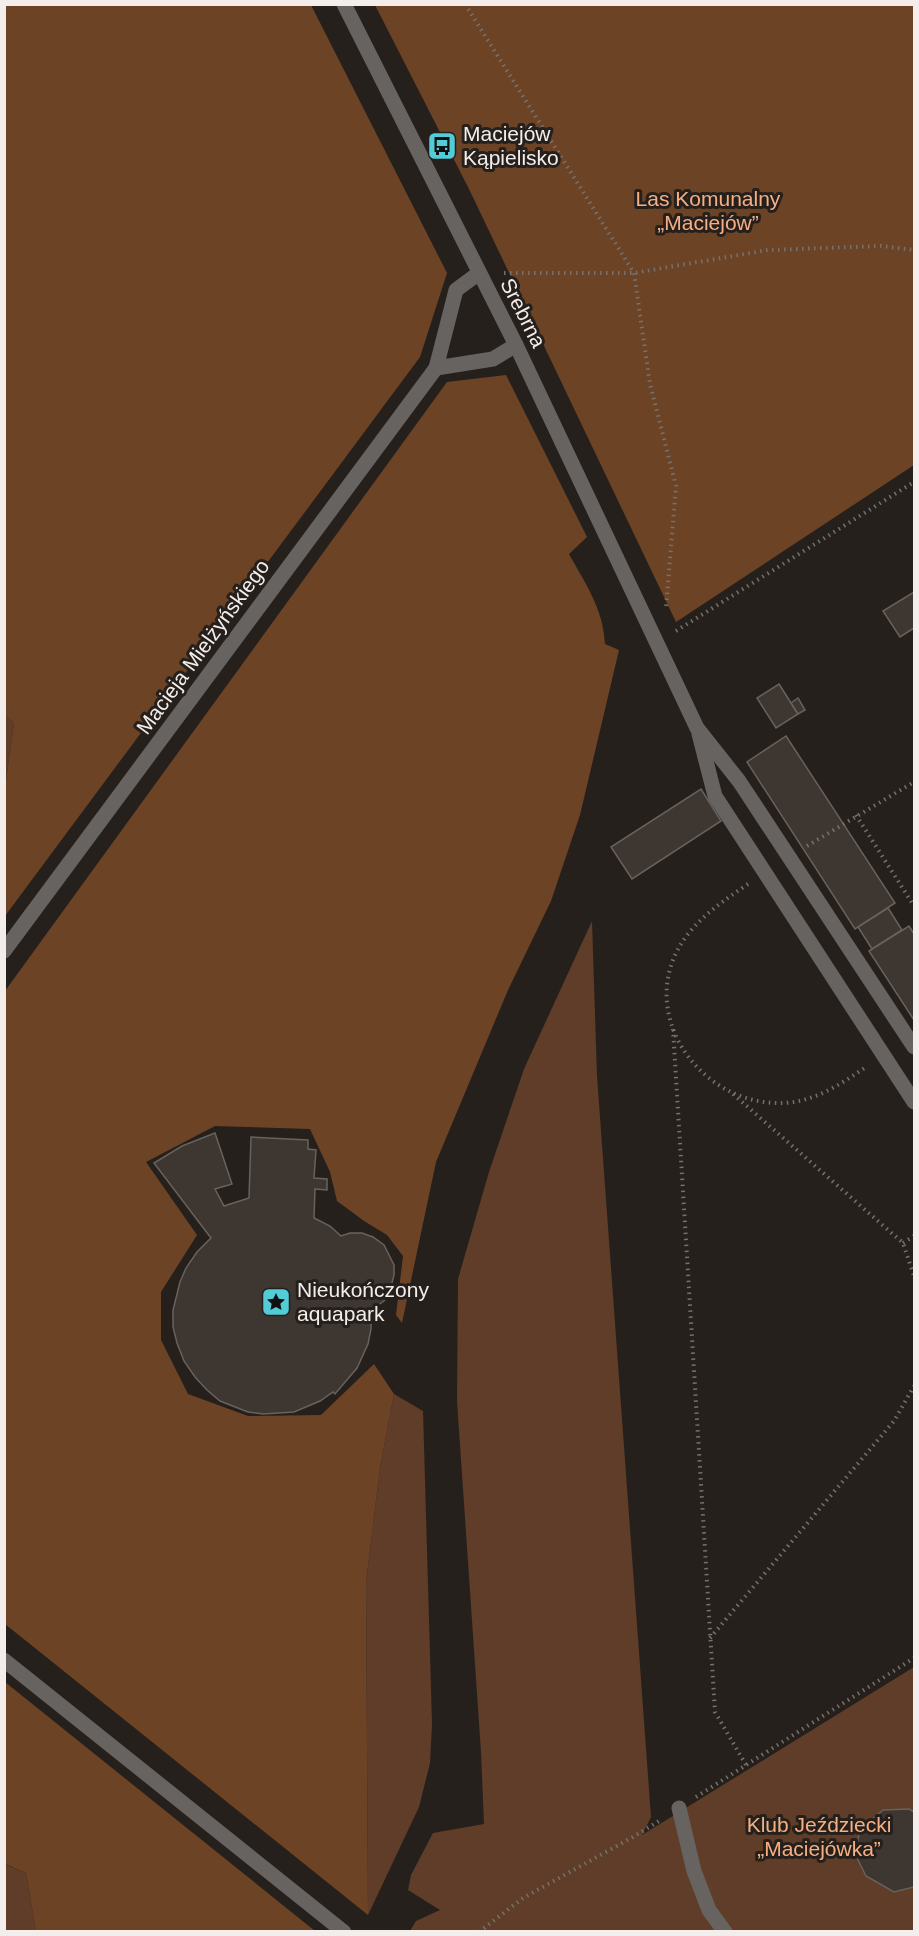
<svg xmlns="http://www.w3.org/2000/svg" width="919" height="1936" font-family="Helvetica,sans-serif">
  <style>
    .green { fill: #5f3d28 }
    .forest { fill: #6d4326 }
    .building { fill: #3d3631; stroke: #69615c; stroke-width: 1.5 }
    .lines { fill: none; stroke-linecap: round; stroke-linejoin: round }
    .path { stroke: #77716e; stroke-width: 4; stroke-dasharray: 1.5 4.5; stroke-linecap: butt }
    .minor { stroke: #666361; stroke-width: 15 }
    .labels { text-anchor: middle; stroke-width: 6; stroke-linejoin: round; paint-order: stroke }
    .poi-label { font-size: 21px; fill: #f3eeec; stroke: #26201c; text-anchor: start }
    .park-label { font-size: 21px; fill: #f6af82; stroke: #26201c }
    .street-label { font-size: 21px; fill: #f3eeec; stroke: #26201c }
  </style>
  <rect width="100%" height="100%" fill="#26201c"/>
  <g class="green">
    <path d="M5,714l9,9 -9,64z"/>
    <path d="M592,921l5,155 54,741 -9,18 272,-168v264h-504l6,-10 24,-11 -32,-20 3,-15 22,-42 51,-9 -3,-72 -24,-351 1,-122 31,-107 35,-103z"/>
    <path d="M394,1394l29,17 9,313 -2,39 -11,44 -51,108 -2,-333 14,-114z"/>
    <path d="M4,1864l22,9 10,58h-31z"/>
  </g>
  <g class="forest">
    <path d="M5,4l306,1 136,268 -27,84 -415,559v-129l9,-64 -10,-9z"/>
    <path d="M375,5h539v460l-238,157 -207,-433z"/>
    <path d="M506,375l81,162 -18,17c17,31 34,54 36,90l14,6 -39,165 -29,86 -43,89 -72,172 -34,161 -6,-8 7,-59 -16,-21 -23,-14 -27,-20 -7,-29 -20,-43 -95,-3 -69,36 51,73 -36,57v48l27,54 60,22 73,-1 53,-51 20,30 -14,74 -14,114 2,333 -363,-291v-633l442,-609z"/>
    <path d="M5,1682l310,249h-279l-10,-58 -21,-9z"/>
  </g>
  <g class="building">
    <path d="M914,592v36l-14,9 -17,-26z"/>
    <path d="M779,684l19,30 -22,14 -19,-30z"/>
    <path d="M798,698l7,12 -7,4 -7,-11z"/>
    <path d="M786,736l109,167 -40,26 -108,-167z"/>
    <path d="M701,789l20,32 -89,58 -21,-32z"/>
    <path d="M888,908l14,22 -30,19 -14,-22z"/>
    <path d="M909,926l5,8v86l-45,-69z"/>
    <path d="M215,1133l17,51 -17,5 9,17 25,-8 2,-61 57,3v9l8,1 -2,28 13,1v11l-12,-1 -1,29 16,8 11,10 9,-3h12l11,4 11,8 10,20v10l-5,19 -5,7 -13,9v19l-3,15 -11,24 -22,26 -2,-2 -13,9 -26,11 -31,2 -15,-2 -28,-11 -13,-11 -12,-13 -11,-16 -7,-18 -4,-16v-17l7,-28 6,-14 11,-16 14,-14 -57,-75 28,-17z"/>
    <path d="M909,1809l5,3v75l-20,5 -28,-16 -11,-22 5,-24 23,-20z"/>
  </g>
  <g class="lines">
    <g class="path">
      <path d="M465,4l169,269 16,111 26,102 -10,122"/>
      <path d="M504,273h130l134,-23 113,-4 33,4"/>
      <path d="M676,631l238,-149"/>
      <path d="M856,815l58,91"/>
      <path d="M807,846l107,-64"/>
      <path d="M748,884c-22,15 -43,29 -60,50 -55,70 4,165 86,169 36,2 64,-17 92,-36"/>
      <path d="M673,1029l42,683 31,53"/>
      <path d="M733,1094l170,149 11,33"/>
      <path d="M903,1243l11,-7"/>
      <path d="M710,1638l184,-217 20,-35"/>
      <path d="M696,1797l218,-139"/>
      <path d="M479,1932l44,-34 110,-61 26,-16"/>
    </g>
    <g class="minor">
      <path d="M344,4l172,341 181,383 42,53 175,266"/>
      <path d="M436,368l57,-9 23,-14"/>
      <path d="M699,734l16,62 199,306"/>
      <path d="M4,951l432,-583 20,-78 23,-17"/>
      <path d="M4,1660l340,272"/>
      <path d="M679,1808l15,63 15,39 16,22"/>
    </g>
  </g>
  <defs>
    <g id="bus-square" transform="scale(1.5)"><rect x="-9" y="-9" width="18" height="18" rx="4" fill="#52ccd6" stroke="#26201c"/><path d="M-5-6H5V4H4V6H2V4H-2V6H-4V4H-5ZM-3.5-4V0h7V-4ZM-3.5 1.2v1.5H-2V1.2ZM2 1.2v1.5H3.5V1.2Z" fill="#111"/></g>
    <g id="sight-square" transform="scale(1.5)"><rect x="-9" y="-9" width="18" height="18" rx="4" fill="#52ccd6" stroke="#26201c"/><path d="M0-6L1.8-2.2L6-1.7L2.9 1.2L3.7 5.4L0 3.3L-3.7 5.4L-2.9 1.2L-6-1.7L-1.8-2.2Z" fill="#111"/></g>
  </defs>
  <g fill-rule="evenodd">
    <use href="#bus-square" x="442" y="146"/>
    <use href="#sight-square" x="276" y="1302"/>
  </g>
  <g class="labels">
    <g class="poi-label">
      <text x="463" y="141">Maciejów<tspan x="463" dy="24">Kąpielisko</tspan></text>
      <text x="297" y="1297">Nieukończony<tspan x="297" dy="24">aquapark</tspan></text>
    </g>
    <g class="park-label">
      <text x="708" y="206">Las Komunalny<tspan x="708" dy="24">„Maciejów”</tspan></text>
      <text x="819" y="1832">Klub Jeździecki<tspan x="819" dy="24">„Maciejówka”</tspan></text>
    </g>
    <g class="street-label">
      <text transform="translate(523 313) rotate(63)" y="7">Srebrna</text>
      <text transform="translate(203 647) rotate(-54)" y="7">Macieja Mielżyńskiego</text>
    </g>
  </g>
  <rect width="919" height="1936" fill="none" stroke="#f3eeec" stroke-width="12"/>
</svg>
